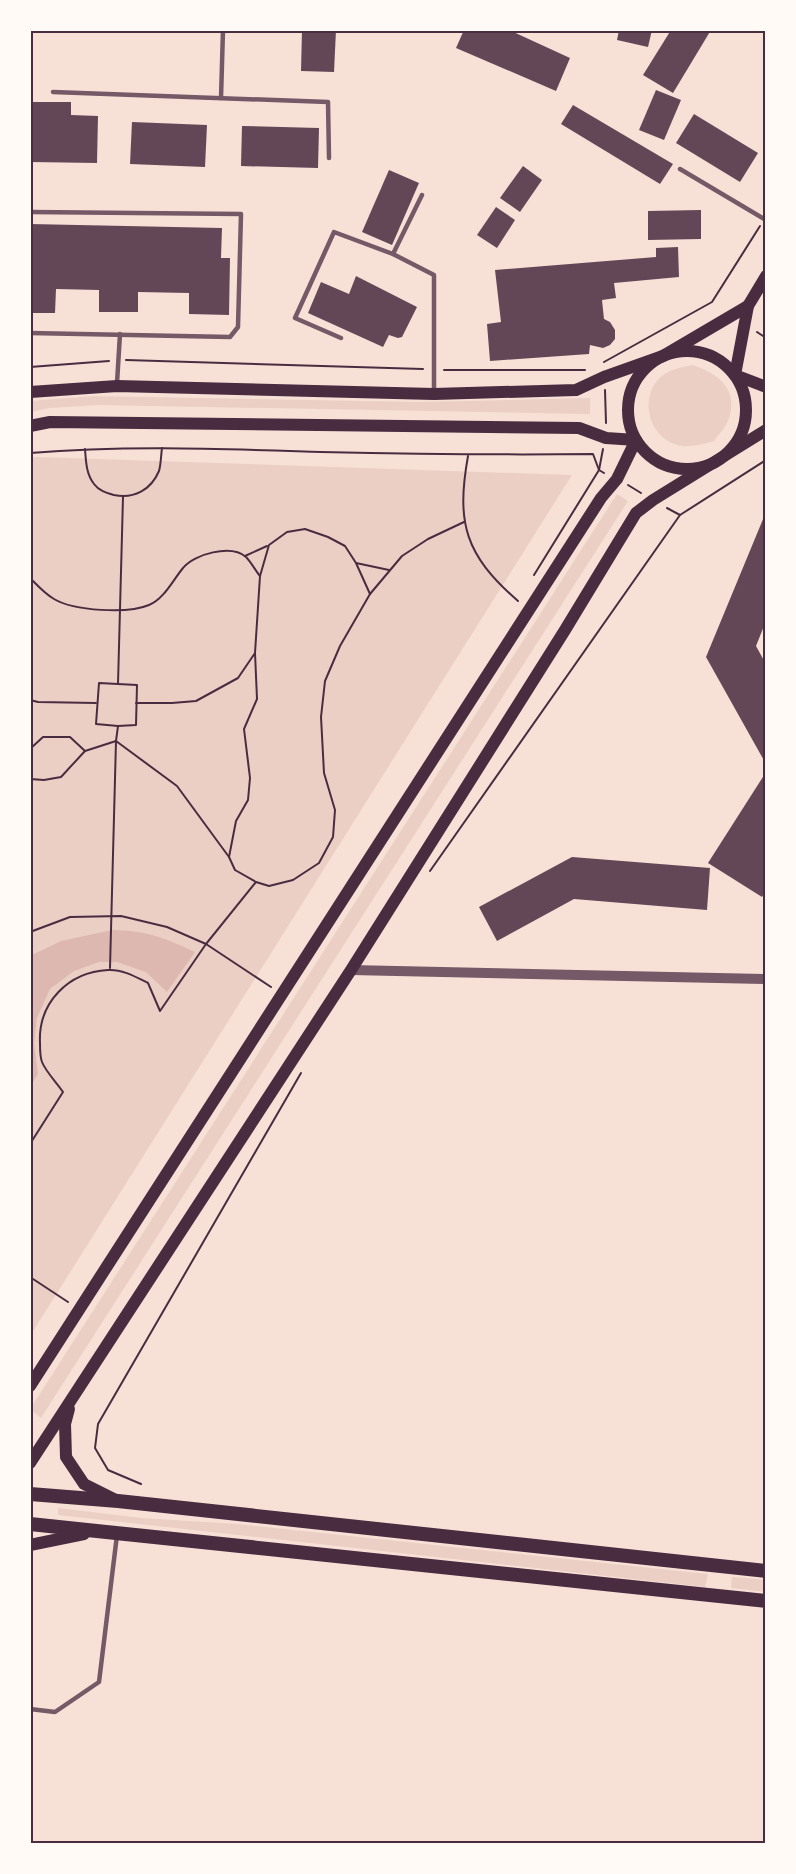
<svg xmlns="http://www.w3.org/2000/svg" width="796" height="1874" font-family="Montserrat,sans-serif">
  <style>
    .green { fill: #ebcfc5 }
    .water { fill: #dcb8b0 }
    .building { fill: #644757 }
    .lines { fill: none; stroke-linecap: round; stroke-linejoin: round }
    .path { stroke: #4a2c40; stroke-width: 2 }
    .service { stroke: #755966; stroke-width: 4.5 }
    .tertiary { stroke: #755966; stroke-width: 10 }
    .secondary { stroke: #4a2c40; stroke-width: 12 }
    .primary { stroke: #4a2c40; stroke-width: 14 }
    .neatline { fill: none; stroke: #4a2c40; stroke-width: 2 }
  </style>
  <rect width="100%" height="100%" fill="#f7e1d7"/>
  <g class="green">
    <path d="M693,365c26,9 47,25 35,56 -3,7 -10,14 -14,20 -11,3 -21,6 -32,5 -33,-5 -45,-49 -20,-70 9,-7 20,-9 31,-11z"/>
    <path d="M93,396l328,6 169,-4v16l-491,-9 -49,3 -20,4v-11z"/>
    <path d="M37,457l535,18 -542,861v-878z"/>
    <path d="M617,494l11,7 -587,917 -11,-9z"/>
    <path d="M58,1508l84,10 95,6 471,50 -3,13 -647,-72z"/>
    <path d="M732,1577l34,3v12l-35,-4z"/>
  </g>
  <path class="water" d="M112,930c35,1 51,7 83,22l-28,40 -21,-20 -29,-10h-18l-25,9 -24,18 -13,29 -3,25 4,31 -8,13v-131l31,-15z"/>
  <g class="building">
    <path d="M302,30h34l-2,42 -33,-1z"/>
    <path d="M464,30h45l61,28 -14,33 -100,-43z"/>
    <path d="M619,30h33l-4,17 -31,-7z"/>
    <path d="M671,30h40l-38,63 -30,-18z"/>
    <path d="M656,90l25,10 -17,40 -25,-10z"/>
    <path d="M30,102h41v13l27,1 -1,47 -67,-1z"/>
    <path d="M573,105l100,59 -13,20 -99,-60z"/>
    <path d="M694,114l64,39 -18,29 -64,-39z"/>
    <path d="M132,122l75,3 -2,42 -75,-3z"/>
    <path d="M242,126l77,2 -1,40 -77,-2z"/>
    <path d="M523,166l19,14 -22,32 -20,-14z"/>
    <path d="M389,170l30,13 -27,62 -30,-13z"/>
    <path d="M496,207l19,13 -18,28 -20,-13z"/>
    <path d="M701,210v29l-53,1v-29z"/>
    <path d="M30,224l192,4 -1,30h9l-1,57 -40,-1v-21l-51,-1v20h-39v-22l-43,-1 -1,24h-25z"/>
    <path d="M678,247l1,30 -65,6 2,15 -14,2 2,19 6,3 5,8v9l-5,6 -7,3 -13,-3 -1,9 -99,7 -3,-37 14,-2 -6,-52 161,-13v-9z"/>
    <path d="M356,276l61,31 -15,30 -4,1 -9,-3 -6,12 -75,-34 13,-31 28,12z"/>
    <path d="M766,512v109l-10,25 10,18v100l-60,-107z"/>
    <path d="M766,772v118l-4,7 -54,-34z"/>
    <path d="M572,857l138,11 -3,42 -133,-11 -77,42 -18,-34z"/>
  </g>
  <g class="lines">
    <g class="path">
      <path d="M757,332l9,6"/>
      <path d="M126,360l297,9"/>
      <path d="M604,362l108,-60 48,-76"/>
      <path d="M30,367l79,-6"/>
      <path d="M444,370h141"/>
      <path d="M605,390l1,33"/>
      <path d="M85,449c1,12 1,25 9,35 5,7 13,9 20,11 20,4 37,-5 45,-24 2,-7 2,-16 3,-23"/>
      <path d="M603,449l-4,21 5,3"/>
      <path d="M30,453c97,-8 193,-4 291,-1 91,2 181,3 272,2l6,16 -65,105"/>
      <path d="M468,456c-12,67 -3,99 50,145"/>
      <path d="M628,485l13,8"/>
      <path d="M123,497l-5,187 -19,-1 -3,41 22,2 -2,15 61,45 52,71"/>
      <path d="M667,508l13,7"/>
      <path d="M245,556l22,-10"/>
      <path d="M356,563l33,7"/>
      <path d="M30,578c7,7 15,16 24,21 20,12 74,15 95,6 15,-6 24,-25 34,-37 11,-14 48,-24 63,-11 5,5 9,13 14,19"/>
      <path d="M370,594l32,-38 26,-17 36,-17"/>
      <path d="M118,684l19,1 -1,40 -18,1"/>
      <path d="M30,700l8,2 58,1"/>
      <path d="M136,703h36l24,-2 42,-23 17,-25 5,-77 9,-31 18,-13 18,-3 23,8 17,9 11,17 14,31 -30,52 -15,35 -4,36 3,56 11,37 -2,27 -14,26 -26,17 -24,6 -13,-4 -21,-12 -6,-13 7,-36 12,-21 2,-22 -6,-49 13,-30 -2,-46"/>
      <path d="M30,749l13,-12h27l15,14"/>
      <path d="M30,779l14,1 17,-3 24,-26 31,-10 -6,227"/>
      <path d="M430,871l250,-356 86,-55"/>
      <path d="M30,932l40,-15 51,-1 46,11 39,17 65,43"/>
      <path d="M30,1144l33,-52c-6,-9 -17,-20 -21,-30 -2,-5 -2,-13 -2,-19 -2,-40 28,-71 68,-73 14,-1 28,7 40,13l12,28 46,-67 50,-62"/>
      <path d="M30,1277l38,25"/>
      <path d="M141,1484l-33,-14 -13,-22 3,-24 203,-351"/>
    </g>
    <g class="service">
      <path d="M53,92l275,10 1,56"/>
      <path d="M221,98l2,-68"/>
      <path d="M680,169l86,51"/>
      <path d="M422,195l-29,59 41,21v116"/>
      <path d="M30,212l211,2 -3,113 -8,10 -200,-4"/>
      <path d="M341,338l-46,-20 39,-86 59,22"/>
      <path d="M117,383l3,-49"/>
      <path d="M30,1709l25,3 44,-30 18,-147"/>
    </g>
    <path class="tertiary" d="M351,970l415,9"/>
    <g class="secondary">
      <path d="M766,276l-18,30 -13,69 31,12"/>
      <circle cx="687" cy="410" r="59"/>
      <path d="M30,392l87,-6 317,8 142,-4 28,-13 59,-21 85,-50"/>
      <path d="M30,426l20,-4 529,6 27,10 30,2 -19,39 -16,19 -571,888"/>
      <path d="M69,1409l-4,15 1,33 18,27 30,15"/>
      <path d="M30,1463l321,-493 214,-340 71,-117 17,-13 113,-70"/>
      <path d="M30,1545l54,-11"/>
    </g>
    <g class="primary">
      <path d="M30,1494l88,7 648,70"/>
      <path d="M30,1524l736,77"/>
    </g>
  </g>
  <rect width="796" height="1874" fill="none" stroke="#fffaf5" stroke-width="63"/>
  <rect x="32" y="32" width="732" height="1810" class="neatline"/>
</svg>
